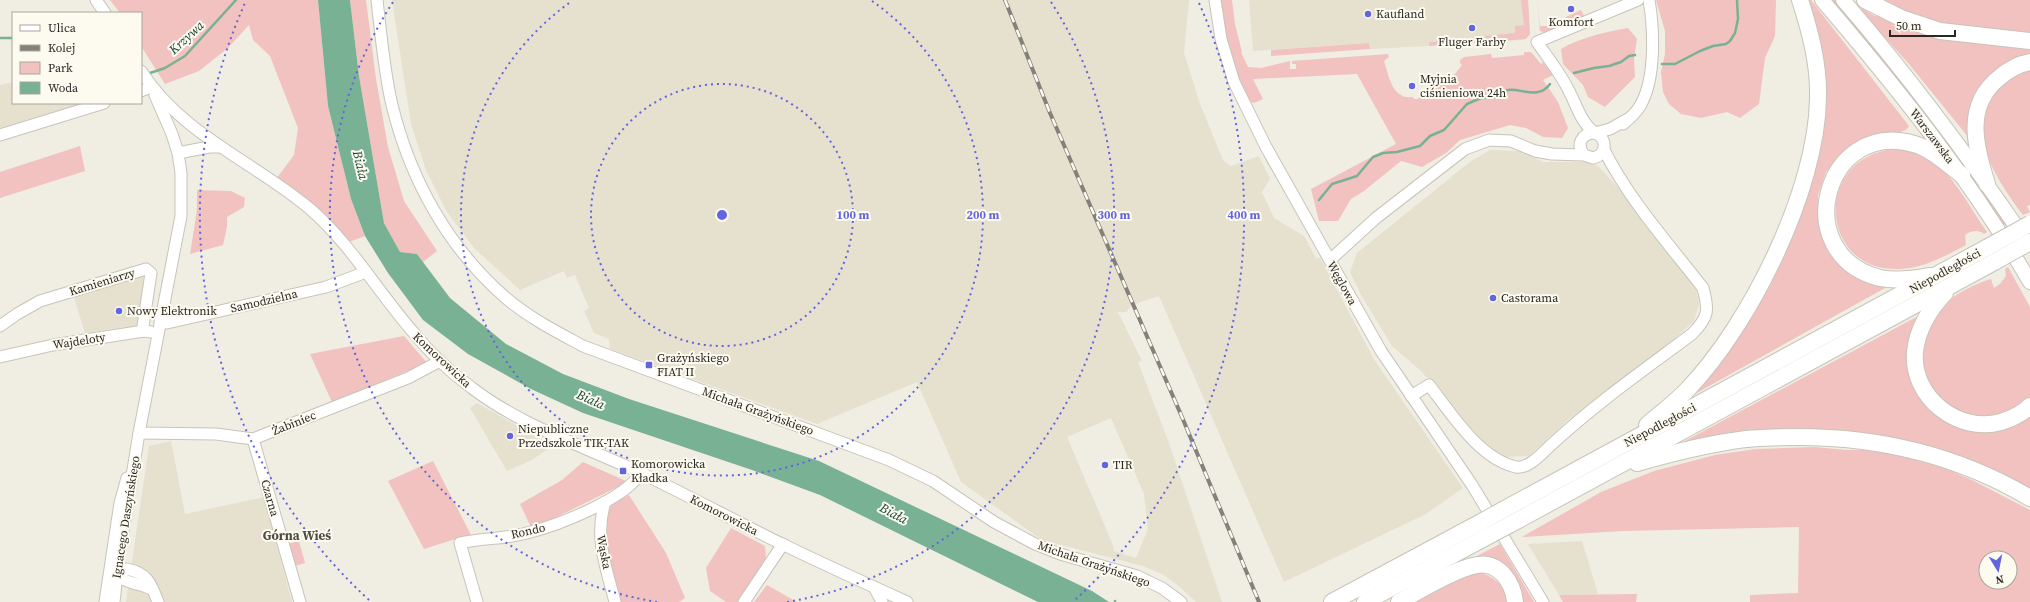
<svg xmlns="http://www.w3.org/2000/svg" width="2030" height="602" font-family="'Source Serif 4',serif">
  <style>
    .built { fill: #e6e0cf; fill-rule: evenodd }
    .green { fill: #f1c2bf; fill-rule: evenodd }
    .water { fill: #79b194 }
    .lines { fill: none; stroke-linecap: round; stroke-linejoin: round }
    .stream { stroke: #79b194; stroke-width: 2.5 }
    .minor-casing { stroke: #c7c4ba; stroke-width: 13 }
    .major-casing { stroke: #c7c4ba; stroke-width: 16 }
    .highway-casing { stroke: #c7c4ba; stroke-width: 18 }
    .minor { stroke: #fff; stroke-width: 11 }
    .major { stroke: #fff; stroke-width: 14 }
    .highway { stroke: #fff; stroke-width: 16 }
    .rail-casing { stroke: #83817a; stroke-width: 4 }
    .rail { stroke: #fdfaf0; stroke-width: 2.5; stroke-dasharray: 8; stroke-linecap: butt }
    .highway-bridge-casing { stroke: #c7c4ba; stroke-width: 18; stroke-linecap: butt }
    .highway-bridge { stroke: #fff; stroke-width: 16 }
    .ring { fill: none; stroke: #6165de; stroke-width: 2; stroke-dasharray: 2 4 }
    .poi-dot { fill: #6165de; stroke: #fdfaf0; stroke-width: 1.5 }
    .labels { text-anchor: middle; stroke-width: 4; stroke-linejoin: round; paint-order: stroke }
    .poi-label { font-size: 12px; fill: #2a2825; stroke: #fdfaf0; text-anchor: start }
    .street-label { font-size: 12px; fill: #2a2825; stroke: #fdfaf0 }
    .water-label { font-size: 13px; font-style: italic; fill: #174430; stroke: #fdfaf0 }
    .neighbourhood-label { font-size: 13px; font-weight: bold; fill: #4e4c44; stroke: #fdfaf0 }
    .centre { fill: #6165de; stroke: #fdfaf0; stroke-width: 2 }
    .ring-label { font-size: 12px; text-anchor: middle; font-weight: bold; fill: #6165de; stroke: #fdfaf0; stroke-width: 4; stroke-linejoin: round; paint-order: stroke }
  </style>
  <rect width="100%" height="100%" fill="#f0ede3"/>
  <g class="built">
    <path d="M392,0h797l-5,53 16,51 23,56 8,6 28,-10 11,23 -8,13 12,26 30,18 12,22h4l55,103 88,127 -37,26 -142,68 -125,-286 -18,6 -10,4 -5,6h-8l24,49 -4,1 31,81 53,159h-26l-15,-14 -17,-13 -21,-9 -101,-26 -81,-58 -44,-100 -100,42 -207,-75 -1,-10 -15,-6 -10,-22 5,-3 -14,-33 -8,3 -3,-7 -44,19 -46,-42 -27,-36 -21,-42 -15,-46zM1111,418l33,76 4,35 -12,29 -22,-7 -1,-6 -46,-108z"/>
    <path d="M1249,0h279l2,34 -7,6 -94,6 -59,3 -1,-6 -116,8z"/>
    <path d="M13,82v21h73l-86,26v-44z"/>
    <path d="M1490,150l28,1 26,11h47l8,5 23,25 69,88 6,12 2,12 -5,17 -24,22 -102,77 -39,36 -25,1 -22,-16 -61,-70 -29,-25 -31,-51 -11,-23 7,-19 114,-92z"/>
    <path d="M141,273l5,5 -7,47 -54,8 -12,-39z"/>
    <path d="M477,403l39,22 36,21 -20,14 -25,11 -37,-63z"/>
    <path d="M171,441l14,73 79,-17 28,105h-166l23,-156z"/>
    <path d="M1582,541l16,53 -39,1 -31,-51z"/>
  </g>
  <g class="green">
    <path d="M110,0h208l10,106 23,93 14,37 -16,6 -73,-63 18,-24 4,-27 -28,-72 -17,-16 -4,-15 -21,23 -29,23 -34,13 -24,-38v-33h-21z"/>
    <path d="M350,0h16l10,79 12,68 16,54 33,50 -14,11 -6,-8 -17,-2 -16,-29 -25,-147z"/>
    <path d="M1219,0h13l3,24 7,28h-1l7,15 13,1 29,-7v8h6v-5h-4v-3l96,-7 1,3 -5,4c5,15 8,39 29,36l1,2h4l2,-4 35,-21 7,-9 -2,-2v-3l4,-3 27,-3 1,4 32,-3v-3h7l10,12 2,-2 10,13 -10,5 15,22 10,26 -6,10 -19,-1 -17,-9 -16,-3 -50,15 -14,13 -24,14 -21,-6 -37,30 -13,8 -13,22h-19l-8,-32 85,-45 -39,-70 -104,5 10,20 -9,4 -5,-2c-17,-32 -23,-65 -30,-101z"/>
    <path d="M1521,0h7l2,34 -4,5 -97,7v-3l2,-1 54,-4v-2l30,-3v-7l9,-1z"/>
    <path d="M1537,0l3,26h21l-16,7 -5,-2z"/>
    <path d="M1656,0h120l-1,36 -10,22 -6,46 -19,14 -13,-6 -26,6 -20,-4 -12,-10 -6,-12 -2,-20 4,-18v-23z"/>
    <path d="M1805,0h6l98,126 -3,4 -6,2 -17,2 -22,6 -16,10 -19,22 -8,23v22l6,21 61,50 -201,112 71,-92 34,-63 25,-70 10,-44 2,-32 -1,-23z"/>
    <path d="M1829,0h6l105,128 67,95 -4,2 -30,-44z"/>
    <path d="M1871,0h159v38l-73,-7z"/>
    <path d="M1862,8l13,8h10l145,30v11l-19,5 -42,76 -60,-74 -49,-54z"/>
    <path d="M1581,10l3,6 -16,6 -2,-5z"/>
    <path d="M1628,28l9,11 -3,19 1,19 -30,30 -17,-10 -5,-12 -20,-21 -2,-15c20,-12 45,-17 67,-21z"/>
    <path d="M1369,43l1,6 -99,7v-6z"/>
    <path d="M2030,68v137l-3,1 3,6 -7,3c-25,-34 -62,-86 -26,-125 4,-4 8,-11 13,-13 6,-4 14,-6 20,-9z"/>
    <path d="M80,146l5,25 -85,27v-26z"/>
    <path d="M1896,149c10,1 20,2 30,7 25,14 44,52 61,76l-3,2c-6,-5 -13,-3 -19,1l1,10c-20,11 -43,23 -66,24 -82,4 -88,-114 -4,-120z"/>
    <path d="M197,190l34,1 14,7 -1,9 -17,10v10l-4,18 -33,9 7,-44z"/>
    <path d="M2008,267l22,40v90c-4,3 -9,9 -14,11 -12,7 -28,9 -41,7 -55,-11 -69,-71 -31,-110 12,-12 31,-21 47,-26l3,9 6,-4 6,-8 -1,-7z"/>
    <path d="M1922,314l-8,74 13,19 20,15 21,9 25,1 22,-7 15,-9v75l-77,-35 -45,-15 -46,-7 -190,14z"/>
    <path d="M404,336l23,27 -95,39 -22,-48z"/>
    <path d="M1814,447l33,3h29l62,15 36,16 56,29v92h-280v-7l48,-2 1,-66 -177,4 -100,6 79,-45 53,-21 61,-16 41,-6zM1986,558h24v24h-24z"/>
    <path d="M433,461l39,76 -20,3 -28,9 -36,-68z"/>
    <path d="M583,462l45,20 -96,47 -12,-25 42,-24z"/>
    <path d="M629,495l37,58 19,45 -6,4h-59c-6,-22 -22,-70 -13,-91 4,-9 14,-12 22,-16z"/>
    <path d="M731,528l34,18 1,14 -29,42h-11l-16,-11 -4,-23z"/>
    <path d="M299,541l6,22 -10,3 -7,-22z"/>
    <path d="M1500,544l34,58h-12l-36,-43 -13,-1z"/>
    <path d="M1480,572c14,6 26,13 26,30h-94l51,-27z"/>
    <path d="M767,585l30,17h-43z"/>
    <path d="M1637,594l-1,8h-73l-4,-7z"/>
  </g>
  <path class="water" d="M318,0h32l9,76 25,147 16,29 17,2 33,44 56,46 57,30 66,25 190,62 273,130 17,11h-71l-218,-107 -68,-25 -169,-57 -52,-24 -63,-35 -45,-34 -35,-47 -23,-37 -14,-37 -23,-93z"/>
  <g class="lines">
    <g class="stream">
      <path d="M0,38h13"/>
      <path d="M1662,64h13l25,-13 13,-5 13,-2 4,-3 5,-8 3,-14 -1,-19"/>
      <path d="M1574,73l20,-5 15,-2 12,-4 8,-6 6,-1"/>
      <path d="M147,74l18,-6 20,-12 51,-56"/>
      <path d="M1319,200l13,-16 25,-8 16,-19 10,-4 14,-1 23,-6 10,-10 14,-6 23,-26 14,-6 16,-1c13,-19 38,8 53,-13"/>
      <path d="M1115,602v-1"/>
    </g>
    <g class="minor-casing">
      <g id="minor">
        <path d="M96,0l9,13"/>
        <path d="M377,0c4,35 7,71 15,105 18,74 56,143 114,193 23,20 51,34 77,48l306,114 44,21 61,41 41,22 25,10 77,22 25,12 19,14"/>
        <path d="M1215,0l6,39 13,43 32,65 115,204 91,134 71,117"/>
        <path d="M141,71c40,63 113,91 168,137 41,35 69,84 104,124 17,21 37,40 59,56 51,39 112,58 169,85 48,23 94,48 141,71 41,20 83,39 125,58"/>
        <path d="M141,91l10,-4"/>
        <path d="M1628,119l-18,10 -15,4c-14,-10 -18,-27 -26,-42 -8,-17 -21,-33 -32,-49l101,-42"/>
        <path d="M1623,124c6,-5 13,-11 17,-18 16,-27 14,-76 9,-106"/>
        <path d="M0,135l104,-32"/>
        <path d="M178,153l31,-6h10"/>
        <path d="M1330,260l46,-42 89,-69 24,-9 22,1 24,10 17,3 32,1 9,3c14,-3 15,-20 2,-25 -14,0 -19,12 -11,22"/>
        <path d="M160,322l7,1 159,-36 40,-15"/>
        <path d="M0,326l17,-12 23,-13 106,-32 5,4 -8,53 1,5"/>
        <path d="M0,357l53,-12 91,-14 7,1"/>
        <path d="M1411,396l18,-11c22,28 50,74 87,82 13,2 26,-14 35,-22 44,-41 93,-75 141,-111 17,-17 17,-24 11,-46 -35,-45 -73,-87 -99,-138"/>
        <path d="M139,433l77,1 37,5 155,-61 32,-17"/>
        <path d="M253,439l47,163"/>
        <path d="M605,502c-11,35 1,65 10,100"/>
        <path d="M114,569c7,16 26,13 39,21"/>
        <path d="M114,578l13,-9c20,4 24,14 31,33"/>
        <path d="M874,587l8,15"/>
        <path d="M105,602l15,-99 7,-25"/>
        <path d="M114,602l5,-46 20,-123 42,-217v-43l-3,-20 -6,-19 -17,-39"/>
        <path d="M477,602l-17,-59c22,-5 45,-4 67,-10 32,-8 96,-33 114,-60"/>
        <path d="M744,602l39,-58"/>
      </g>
    </g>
    <g class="major-casing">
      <g id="major">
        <path d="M1822,0c76,89 149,180 208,282"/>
        <path d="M1843,0c66,76 125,156 182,239"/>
      </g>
    </g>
    <g class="highway-casing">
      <g id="highway">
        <path d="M1865,0l36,18 39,13 90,10"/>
        <path d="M1987,184c-12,-38 -23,-79 13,-107 8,-7 19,-13 30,-15"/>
        <path d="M1929,276c-16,3 -34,5 -49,2 -92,-23 -56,-160 34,-134 18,5 33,20 48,31"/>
        <path d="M1945,293c-15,15 -28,37 -30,59 -4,45 43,82 86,70 10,-3 21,-8 29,-16"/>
        <path d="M1647,425c14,-12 29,-23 41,-36 63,-66 129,-200 130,-291 1,-34 -8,-67 -18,-98"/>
        <path d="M1637,463c31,-9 63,-17 95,-22 21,-4 44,-4 66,-4 82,0 161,19 232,61"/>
        <path d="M1501,511l487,-264"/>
        <path d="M1509,525l487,-264"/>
        <path d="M1332,602l151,-81"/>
        <path d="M1365,602l127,-68"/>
        <path d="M1399,602c18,-10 69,-42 88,-37 6,1 12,5 16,9 8,9 11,17 12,28"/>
      </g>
    </g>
    <use href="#minor" class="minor"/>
    <use href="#major" class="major"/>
    <use href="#highway" class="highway"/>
    <g class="rail-casing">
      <path id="rail" d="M1005,0l45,113 132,304 77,185"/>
    </g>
    <use href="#rail" class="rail"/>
    <g class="highway-bridge-casing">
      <g id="highway-bridge">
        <path d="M1988,247l42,-23"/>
        <path d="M1996,261l34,-19"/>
        <path d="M1483,521l18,-10"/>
        <path d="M1492,534l17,-9"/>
      </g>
    </g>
    <use href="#highway-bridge" class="highway-bridge"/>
  </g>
  <g class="ring">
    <circle cx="722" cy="215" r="131"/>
    <path d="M872 1A261 261 0 1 1 572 1"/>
    <path d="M657 602A392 392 0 0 1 393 2M1051 2A392 392 0 0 1 787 602"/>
    <path d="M369 600A522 522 0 0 1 245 3M1199 3A522 522 0 0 1 1075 600"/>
  </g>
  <g class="poi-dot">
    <circle cx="1571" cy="9" r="4"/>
    <circle cx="1368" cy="14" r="4"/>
    <circle cx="1472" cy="28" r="4"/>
    <circle cx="1412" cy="86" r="4"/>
    <circle cx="1493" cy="298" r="4"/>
    <circle cx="119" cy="311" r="4"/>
    <rect x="645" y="361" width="8" height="8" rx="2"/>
    <circle cx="510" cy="436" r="4"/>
    <circle cx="1105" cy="465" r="4"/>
    <rect x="619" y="467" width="8" height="8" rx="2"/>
  </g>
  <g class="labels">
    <g class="poi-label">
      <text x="1376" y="18">Kaufland</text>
      <text x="1571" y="26" text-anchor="middle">Komfort</text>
      <text x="1472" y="46" text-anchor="middle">Fluger Farby</text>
      <text x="1420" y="83">Myjnia<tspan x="1420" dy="14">ciśnieniowa 24h</tspan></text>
      <text x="1501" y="302">Castorama</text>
      <text x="127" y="315">Nowy Elektronik</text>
      <text x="657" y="362">Grażyńskiego<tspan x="657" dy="14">FIAT II</tspan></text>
      <text x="518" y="433">Niepubliczne<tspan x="518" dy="14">Przedszkole TIK-TAK</tspan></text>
      <text x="631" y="468">Komorowicka<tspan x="631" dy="14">Kładka</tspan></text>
      <text x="1113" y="469">TIR</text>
    </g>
    <g class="street-label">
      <text transform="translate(1932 136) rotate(53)" y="4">Warszawska</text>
      <text transform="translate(1945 271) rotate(-29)" y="4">Niepodległości</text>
      <text transform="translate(102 282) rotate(-17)" y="4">Kamieniarzy</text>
      <text transform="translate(1342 283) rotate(61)" y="4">Węglowa</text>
      <text transform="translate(264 301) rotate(-13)" y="4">Samodzielna</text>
      <text transform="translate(79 341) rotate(-9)" y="4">Wajdeloty</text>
      <text transform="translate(442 360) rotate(43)" y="4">Komorowicka</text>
      <text transform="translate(758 411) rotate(20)" y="4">Michała Grażyńskiego</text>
      <text transform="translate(294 423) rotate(-22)" y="4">Żabiniec</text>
      <text transform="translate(1660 425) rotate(-28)" y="4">Niepodległości</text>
      <text transform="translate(270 498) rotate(74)" y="4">Czarna</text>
      <text transform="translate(724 515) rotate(27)" y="4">Komorowicka</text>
      <text transform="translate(126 517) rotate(-81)" y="4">Ignacego Daszyńskiego</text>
      <text transform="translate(528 531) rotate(-13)" y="4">Rondo</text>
      <text transform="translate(604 552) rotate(79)" y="4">Wąska</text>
      <text transform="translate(1094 564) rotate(19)" y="4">Michała Grażyńskiego</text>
    </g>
    <g class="water-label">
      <text transform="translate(186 37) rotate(-43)" y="5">Krzywa</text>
      <text transform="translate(361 165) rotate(76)" y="5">Biała</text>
      <text transform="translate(591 399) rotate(24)" y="5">Biała</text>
      <text transform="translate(894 513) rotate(28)" y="5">Biała</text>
    </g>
    <g class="neighbourhood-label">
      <text x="297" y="540">Górna Wieś</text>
    </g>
  </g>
  <circle cx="722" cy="215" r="6" class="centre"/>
  <g class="ring-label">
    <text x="853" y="219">100 m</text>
    <text x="983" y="219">200 m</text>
    <text x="1114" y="219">300 m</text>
    <text x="1244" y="219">400 m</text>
  </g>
  <rect x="12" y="12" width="130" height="92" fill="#fdfaf0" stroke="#a9a69f"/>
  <rect x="20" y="25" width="20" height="6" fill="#ffffff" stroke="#a9a69f"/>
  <text x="48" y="32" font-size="12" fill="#2a2825">Ulica</text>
  <rect x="20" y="45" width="20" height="6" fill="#83817a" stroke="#a9a69f"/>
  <text x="48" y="52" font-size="12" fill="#2a2825">Kolej</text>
  <rect x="20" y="62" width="20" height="12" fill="#f1c2bf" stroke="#a9a69f"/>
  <text x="48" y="72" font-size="12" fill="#2a2825">Park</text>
  <rect x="20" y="82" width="20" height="12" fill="#79b194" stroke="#a9a69f"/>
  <text x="48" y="92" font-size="12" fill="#2a2825">Woda</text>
  <g transform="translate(1998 570) rotate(170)"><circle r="19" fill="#fdfaf0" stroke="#a9a69f"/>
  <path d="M0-3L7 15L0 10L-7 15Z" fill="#6165de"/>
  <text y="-6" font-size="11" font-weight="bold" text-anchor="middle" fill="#2a2825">N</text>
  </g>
  <path d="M1890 30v6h65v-6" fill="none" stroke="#2a2825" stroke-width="2"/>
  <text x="1896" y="30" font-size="12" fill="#2a2825" stroke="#fdfaf0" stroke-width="3" paint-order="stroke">50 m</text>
</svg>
